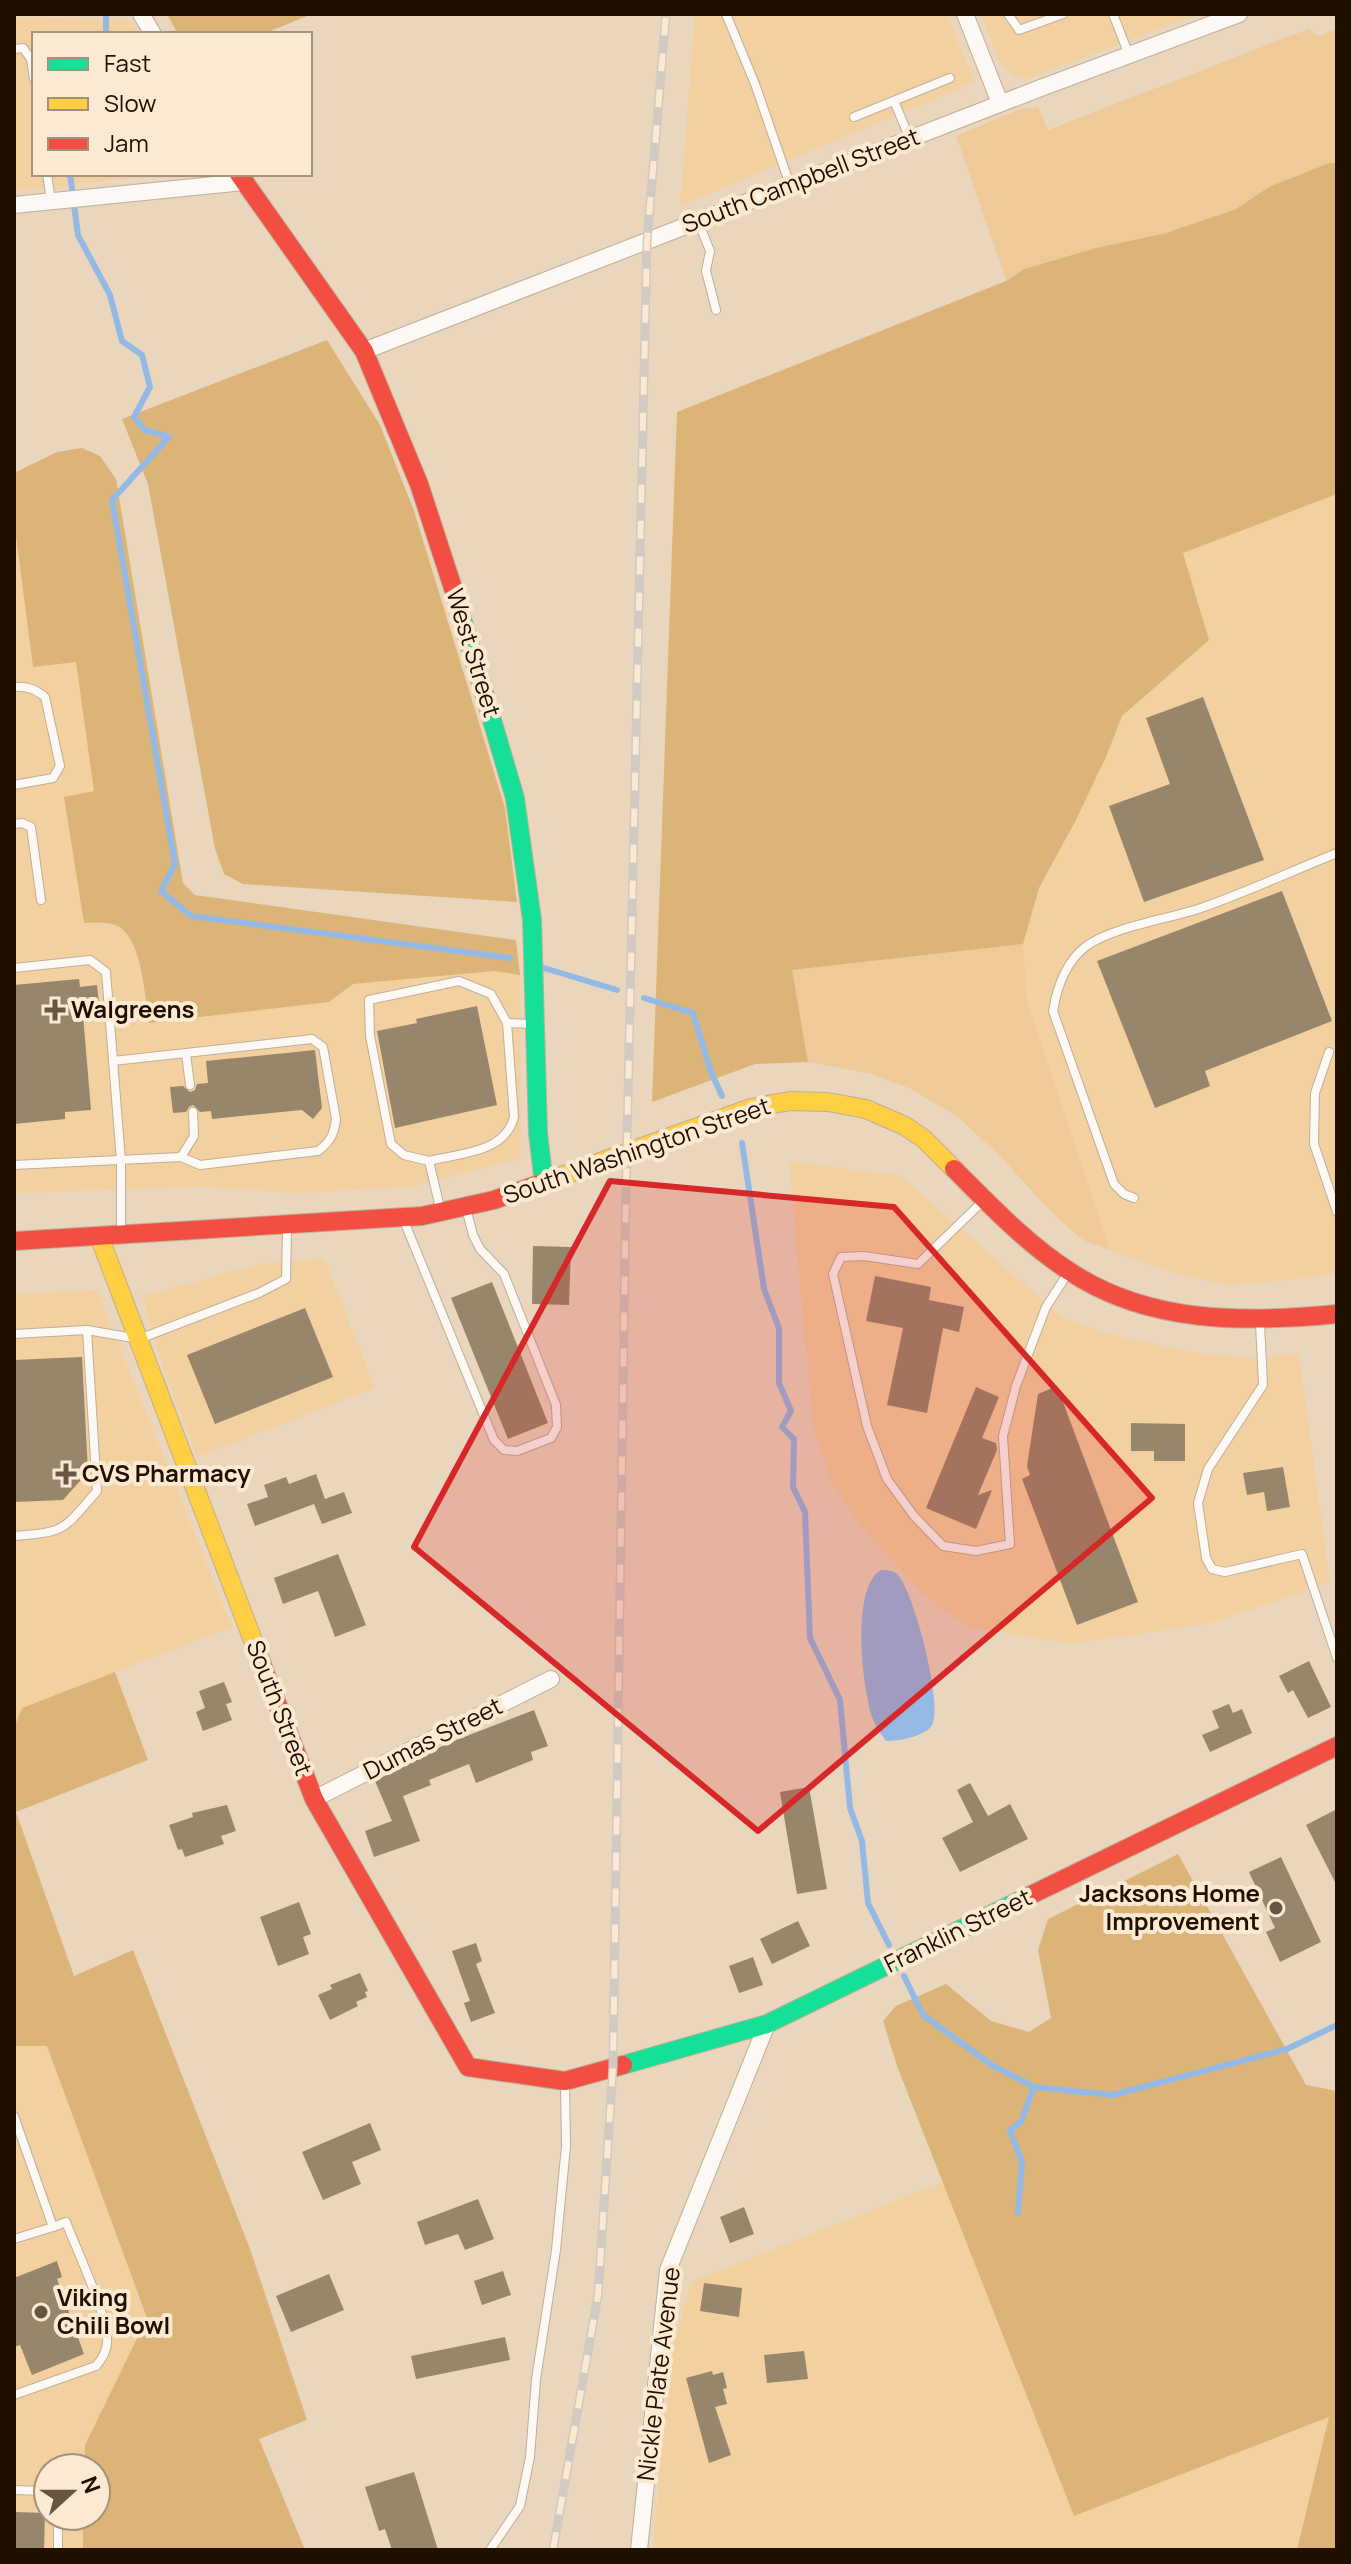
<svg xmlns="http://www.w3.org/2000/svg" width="1351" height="2564" font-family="Manrope,sans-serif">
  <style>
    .built { fill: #f3d0a0 }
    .green { fill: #efca98 }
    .forest { fill: #dcb478 }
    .water { fill: #94b9e5 }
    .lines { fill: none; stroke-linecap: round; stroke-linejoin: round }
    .stream { stroke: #94b9e5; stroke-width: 6 }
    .building { fill: #97866b }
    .lane-casing { stroke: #bfae98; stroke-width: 10 }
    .street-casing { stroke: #bfae98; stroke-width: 18 }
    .fast-casing { stroke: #bfae98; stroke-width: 20 }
    .slow-casing { stroke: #bfae98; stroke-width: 20 }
    .jam-casing { stroke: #bfae98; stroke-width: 20 }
    .lane { stroke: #fcf9f5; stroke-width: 8 }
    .street { stroke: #fcf9f5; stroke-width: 16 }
    .fast { stroke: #16e098; stroke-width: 18 }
    .slow { stroke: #ffcf43; stroke-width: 18 }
    .jam { stroke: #f24e42; stroke-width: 18 }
    .rail-casing { stroke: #d0cac2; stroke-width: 9 }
    .rail { stroke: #fbe9d2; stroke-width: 6; stroke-dasharray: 18; stroke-linecap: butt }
    .marked { fill: #d62828; fill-opacity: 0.2; stroke: #d62828; stroke-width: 6; stroke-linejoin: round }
    .poi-dot { fill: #665542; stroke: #fbe9d2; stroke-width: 3 }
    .labels { text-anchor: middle; stroke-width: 8; stroke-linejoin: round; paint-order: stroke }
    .street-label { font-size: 24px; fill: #1f1000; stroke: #fbe9d2 }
    .poi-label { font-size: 24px; font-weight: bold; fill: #1f1000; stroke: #fbe9d2; text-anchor: start }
  </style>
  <rect width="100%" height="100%" fill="#e9d6bd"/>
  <g class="built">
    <path d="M695,14h251l29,68 -295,124z"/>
    <path d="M981,14h217l-170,65 -15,-4 -13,-12z"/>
    <path d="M14,17l116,3 9,14h-105v140h136l-156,17z"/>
    <path d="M1337,494v779l-39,6 -68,6 -55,-11 -65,-24 -83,-248 -4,-58 16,-56 37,-68 30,-63 16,-41 87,-76 -26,-87z"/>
    <path d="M14,521l19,146 43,-6 19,130 -31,6 20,126 32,2 12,7 8,16 13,75 180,-21 24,-18 142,-13 25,4 1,183 -111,29 -114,6 -95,-6 -187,6z"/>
    <path d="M789,1161l112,15 162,142 62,20 76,16 53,4 45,-5 31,230 -122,41 -139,20 -103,-18 -44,-34 -59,-63 -33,-50 -17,-56z"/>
    <path d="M324,1259l51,129 -178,69 -36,-95 -19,-66 119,-32z"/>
    <path d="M97,1290l135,337 -210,81 -8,20v-434z"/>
    <path d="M14,2046h33l100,272 -62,127 -1,23h-36v48h35v34h-69z"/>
    <path d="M943,2182l131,334 256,-99 -33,133h-644l15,-184 23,-84z"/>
  </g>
  <g class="green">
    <path d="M1308,29l10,7 19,-7v134h-8l-60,24 -33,22 -70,24 -70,15 -72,21 -18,11 -50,-144 65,-27 17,-2 10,23z"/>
    <path d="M1023,944l4,58 83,248 -27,-10 -28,-24 -55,-60 -42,-39 -47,-28 -39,-15 -64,-12 -17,-92z"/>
  </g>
  <g class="forest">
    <path d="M167,14h145l-49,20h-85z"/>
    <path d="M1329,163h8v331l-154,59 26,87 -87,76 -16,41 -30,63 -37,68 -16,56 -231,26 16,92 -53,2 -103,38 25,-690 329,-131 18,-12 72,-21 70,-15 70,-24 33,-22z"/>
    <path d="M327,340l53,85 34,86 91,297 12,94 -274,-18 -19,-10 -9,-25 -67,-365 -26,-65z"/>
    <path d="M82,448l18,8 16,23 67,404 12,12 321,45 4,35 -25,-4 -142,13 -24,18 -180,21c-4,-24 -7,-90 -34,-98 -9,-3 -22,-2 -31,-2l-20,-126 30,-6 -18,-129 -43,5 -19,-146v-48l43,-21z"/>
    <path d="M115,1672l33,88 -132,52 58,164 59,-26 117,299 57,171 -48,19 46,111h-222v-34h13v-48h-12l1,-23 62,-127 -100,-272h-33v-318l8,-20z"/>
    <path d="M1178,1854l128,231 31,6v459h-40l32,-133 -255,99 -177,-450 -14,-45 13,-15 50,-22 45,37 38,11 22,-14 -13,-68 10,-31z"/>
  </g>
  <path class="water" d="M881,1570c6,0 12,0 17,5 16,18 45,129 34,150 -7,12 -34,16 -46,16 -6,-8 -12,-17 -15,-27 -9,-30 -20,-127 10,-144z"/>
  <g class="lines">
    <g class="stream">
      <path d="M106,34v-20"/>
      <path d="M70,174l8,61 32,60 12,46 20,14 8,32 -16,30 11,13 24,7 -57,63 63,364 -14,27 30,25 319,42"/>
      <path d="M544,968l73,22"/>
      <path d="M644,998l49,15 18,59 11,24"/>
      <path d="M742,1143l22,146 15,39v55l12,28 -9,16 12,12 -1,48 12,25 5,126 30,62 10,108 12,33 6,62 21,42"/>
      <path d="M904,1976l19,39 67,49 44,23 79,8 174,-46 50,-24"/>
      <path d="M1018,2213l4,-51 -12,-32 11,-8 13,-35"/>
    </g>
  </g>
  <g class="building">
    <path d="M1203,697l61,163 -120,42 -35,-96 61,-22 -24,-66z"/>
    <path d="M1282,891l50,130 -127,50 5,15 -55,22 -58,-147z"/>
    <path d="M79,979l1,8 17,-2 3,28 -17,2 8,95 -26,2v7l-51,5v-139z"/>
    <path d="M477,1006l20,99 -102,23 -18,-97 40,-8 -1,-4z"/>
    <path d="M315,1050l7,58 -9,11 -11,-9 -90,9 -1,-8 -11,1 -7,-7 -4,2 -3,5 -13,1 -3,-26 13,-1 7,6 5,-2 2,-6 11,-1 -2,-22z"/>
    <path d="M533,1246l38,1 -2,58 -37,-1z"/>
    <path d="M875,1276l56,11 -2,13 35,7 -5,25 -16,-4 -16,85 -40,-8 16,-77 -37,-7z"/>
    <path d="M492,1282l56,141 -40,16 -57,-141z"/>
    <path d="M305,1308l28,69 -118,47 -28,-69z"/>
    <path d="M82,1357l6,115 -25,28 -49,2v-142z"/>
    <path d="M1057,1386l81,216 -61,23 -55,-146 8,-4 -3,-9 11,-72z"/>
    <path d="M976,1387l23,10 -17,41 14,5 1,7 -19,45 14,-5 -16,39 -50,-21z"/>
    <path d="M1131,1423l54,1v37h-31v-10h-23z"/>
    <path d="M1283,1467l7,40 -23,4 -3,-19 -17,3 -4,-22z"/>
    <path d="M316,1474l9,25 19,-7 8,21 -30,11 -8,-20 -59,22 -8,-22 21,-7 -4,-12 22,-8 3,7z"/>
    <path d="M338,1554l28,71 -31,12 -17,-46 -35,13 -9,-26z"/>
    <path d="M1309,1661l22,46 -23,11 -15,-28 -5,3 -9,-17z"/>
    <path d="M224,1682l8,20 -6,2 6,16 -29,11 -7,-19 9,-4 -6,-17z"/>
    <path d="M1229,1704l4,9 9,-4 10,24 -42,19 -8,-17 17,-7 -7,-17z"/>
    <path d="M534,1710l14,36 -17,6 2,8 -57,23 -7,-19 -40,16 2,5 -28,11 17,45 -46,16 -9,-26 27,-10 -17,-40 71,-37z"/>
    <path d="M970,1783l18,33 22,-12 18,35 -68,33 -18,-34 31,-16 -16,-32z"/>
    <path d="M809,1787l18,102 -30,5 -17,-102z"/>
    <path d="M227,1805l9,26 -15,5 3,8 -39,13 -3,-8 -4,1 -9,-25 24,-8 -1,-4z"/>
    <path d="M1337,1809v77l-31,-61z"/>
    <path d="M1281,1857l40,85 -41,20 -14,-30 9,-4 -26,-56z"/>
    <path d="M299,1902l12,32 -8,3 6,17 -31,12 -18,-49z"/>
    <path d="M798,1921l12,25 -38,18 -12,-25z"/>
    <path d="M476,1943l6,18 -6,3 19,49 -24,9 -7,-19 6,-2 -18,-50z"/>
    <path d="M753,1957l10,28 -24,8 -10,-27z"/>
    <path d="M360,1973l8,18 -3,1 2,5 -11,5 2,4 -28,14 -12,-25 14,-6 -2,-4z"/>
    <path d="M370,2123l11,27 -29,12 9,22 -38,16 -21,-48z"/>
    <path d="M478,2199l16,40 -29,11 -7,-16 -33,11 -8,-23z"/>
    <path d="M744,2207l10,27 -24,9 -10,-26z"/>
    <path d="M57,2261l5,16 -5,2 27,75 -52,21 -12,-30 -6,2v-69z"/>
    <path d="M503,2271l8,24 -29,10 -8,-24z"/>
    <path d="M329,2274l15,36 -53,22 -15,-36z"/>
    <path d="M704,2283l38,5 -3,29 -39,-6z"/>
    <path d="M505,2337l5,23 -94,19 -5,-23z"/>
    <path d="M804,2351l4,28 -41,4 -3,-28z"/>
    <path d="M712,2371l1,4 10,-3 4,16 -4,1 4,15 -12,3 16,48 -22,8 -23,-85z"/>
    <path d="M414,2472l24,78h-46l-7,-21 -6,2 -14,-44z"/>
    <path d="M14,2512l31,1 -1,37h-30z"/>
  </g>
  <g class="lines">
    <g class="lane-casing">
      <g id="lane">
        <path d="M726,14l29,70 35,101"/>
        <path d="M1008,14l11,16 44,-16"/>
        <path d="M1113,14l16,41"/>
        <path d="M14,49l9,-1 8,11 3,20"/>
        <path d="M894,101l16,38"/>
        <path d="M854,117l96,-39"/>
        <path d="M47,174l4,27"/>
        <path d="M698,221l12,30 -4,20 10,39"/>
        <path d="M14,687c13,-1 21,2 31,10l15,69 -7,12 -39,7"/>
        <path d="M14,824l8,-1 9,4 10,73"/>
        <path d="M14,968l76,-8 16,12 15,189v70"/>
        <path d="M1329,1052l-14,41 -1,51 23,68"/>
        <path d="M186,1054l4,31"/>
        <path d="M181,1157l13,-21 -1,-24"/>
        <path d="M429,1161l-25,-6 -13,-11 -21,-108 -1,-36 90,-19 32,13 16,29"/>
        <path d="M14,1165l167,-8 19,8 118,-14c12,-9 16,-16 18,-32l-13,-72 -11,-8 -199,22"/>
        <path d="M1134,1198l-10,-4 -10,-10 -61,-173c4,-24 12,-48 32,-64 26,-20 84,-28 116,-39 46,-16 91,-37 136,-55"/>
        <path d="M982,1202l-64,62 -54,-8 -23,1 -8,17 34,152 20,53 27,37 29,30 33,5 34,-7 -7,-108 13,-50 30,-79 22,-34"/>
        <path d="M440,1208l-11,-47c31,-8 76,-8 85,-44l-7,-94 25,1"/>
        <path d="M404,1221l90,219 10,10 13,1 34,-13 6,-11 -1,-22 -52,-131 -24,-25 -7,-14 -7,-27"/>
        <path d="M1260,1323l3,62 -55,84 -10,34 8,55 6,11 13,3 77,-18 35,104"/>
        <path d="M14,1334l73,-4 52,9 120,-46 27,-14 1,-50"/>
        <path d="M14,1536c53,-4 49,-6 83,-45l-10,-161"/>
        <path d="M14,2116l39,111 13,-5c11,29 39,87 41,116 1,11 -4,20 -11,28l-82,29"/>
        <path d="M14,2239l39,-12"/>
        <path d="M14,2490l31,1 3,4"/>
        <path d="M58,2550v-34"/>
        <path d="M490,2550l30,-44 10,-49 6,-78 20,-129 10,-104 -1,-64"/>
      </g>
    </g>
    <g class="street-casing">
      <g id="street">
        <path d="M141,14l12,20"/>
        <path d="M965,14l35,89"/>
        <path d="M14,205l230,-23"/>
        <path d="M364,351l674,-262 201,-75"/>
        <path d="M314,1799l237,-120"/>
        <path d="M639,2550l29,-280 99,-246"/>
      </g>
    </g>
    <g class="fast-casing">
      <g id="fast">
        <path d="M453,588l62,210 17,122 6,213 6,51"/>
        <path d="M623,2065l144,-41 264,-129"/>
      </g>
    </g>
    <g class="slow-casing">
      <g id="slow">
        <path d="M539,1184l212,-76 39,-7 38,1 38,7 39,17 19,13 30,30"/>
        <path d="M99,1236l163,428"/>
      </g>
    </g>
    <g class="jam-casing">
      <g id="jam">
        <path d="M239,174l125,177 55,133 34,104"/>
        <path d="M954,1169c37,37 72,74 115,102 79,53 177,52 268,43"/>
        <path d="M14,1241l408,-25 72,-16 45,-16"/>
        <path d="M262,1664l52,135 154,268 97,14 58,-16"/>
        <path d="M1031,1895l306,-149"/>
      </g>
    </g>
    <use href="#lane" class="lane"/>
    <use href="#street" class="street"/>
    <use href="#fast" class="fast"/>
    <use href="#slow" class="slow"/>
    <use href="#jam" class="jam"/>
    <g class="rail-casing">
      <path id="rail" d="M553,2550l45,-255 15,-228 13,-881 21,-945 19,-227"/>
    </g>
    <use href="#rail" class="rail"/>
  </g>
  <path class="marked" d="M610,1181l284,26 258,291 -394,333 -344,-284z"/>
  <g class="poi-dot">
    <path d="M51 998h8v8h8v8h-8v8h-8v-8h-8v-8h8z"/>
    <path d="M62 1462h8v8h8v8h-8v8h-8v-8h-8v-8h8z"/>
    <circle cx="1276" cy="1908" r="8"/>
    <circle cx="41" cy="2312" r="8"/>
  </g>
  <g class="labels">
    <g class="street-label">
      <text transform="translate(801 181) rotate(-21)" y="8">South Campbell Street</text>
      <text transform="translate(473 653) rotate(73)" y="8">West Street</text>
      <text transform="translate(637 1151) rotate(-19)" y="8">South Washington Street</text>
      <text transform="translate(279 1708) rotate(69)" y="8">South Street</text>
      <text transform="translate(433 1739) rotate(-27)" y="8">Dumas Street</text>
      <text transform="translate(958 1931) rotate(-26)" y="8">Franklin Street</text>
      <text transform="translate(659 2374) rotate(-83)" y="8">Nickle Plate Avenue</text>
    </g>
    <g class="poi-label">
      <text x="71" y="1018">Walgreens</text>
      <text x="82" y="1482">CVS Pharmacy</text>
      <text x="1260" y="1902" text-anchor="end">Jacksons Home<tspan x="1260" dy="28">Improvement</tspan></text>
      <text x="57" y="2306">Viking<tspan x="57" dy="28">Chili Bowl</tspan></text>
    </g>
  </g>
  <rect width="1351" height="2564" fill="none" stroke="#1f1000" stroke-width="32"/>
  <rect x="32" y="32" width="280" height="144" fill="#fbe9d2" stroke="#a3927e" stroke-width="2"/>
  <rect x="48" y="58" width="40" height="12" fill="#16e098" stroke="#a3927e" stroke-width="2"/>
  <text x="104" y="72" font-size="24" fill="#1f1000">Fast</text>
  <rect x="48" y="98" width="40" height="12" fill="#ffcf43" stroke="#a3927e" stroke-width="2"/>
  <text x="104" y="112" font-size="24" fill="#1f1000">Slow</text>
  <rect x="48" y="138" width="40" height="12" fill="#f24e42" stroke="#a3927e" stroke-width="2"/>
  <text x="104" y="152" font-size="24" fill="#1f1000">Jam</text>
  <g transform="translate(72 2492) rotate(69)"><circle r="38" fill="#fbe9d2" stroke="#a3927e" stroke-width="2"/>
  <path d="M0-6L14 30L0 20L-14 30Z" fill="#665542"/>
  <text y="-12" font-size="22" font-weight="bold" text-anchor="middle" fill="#1f1000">N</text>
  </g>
</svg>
